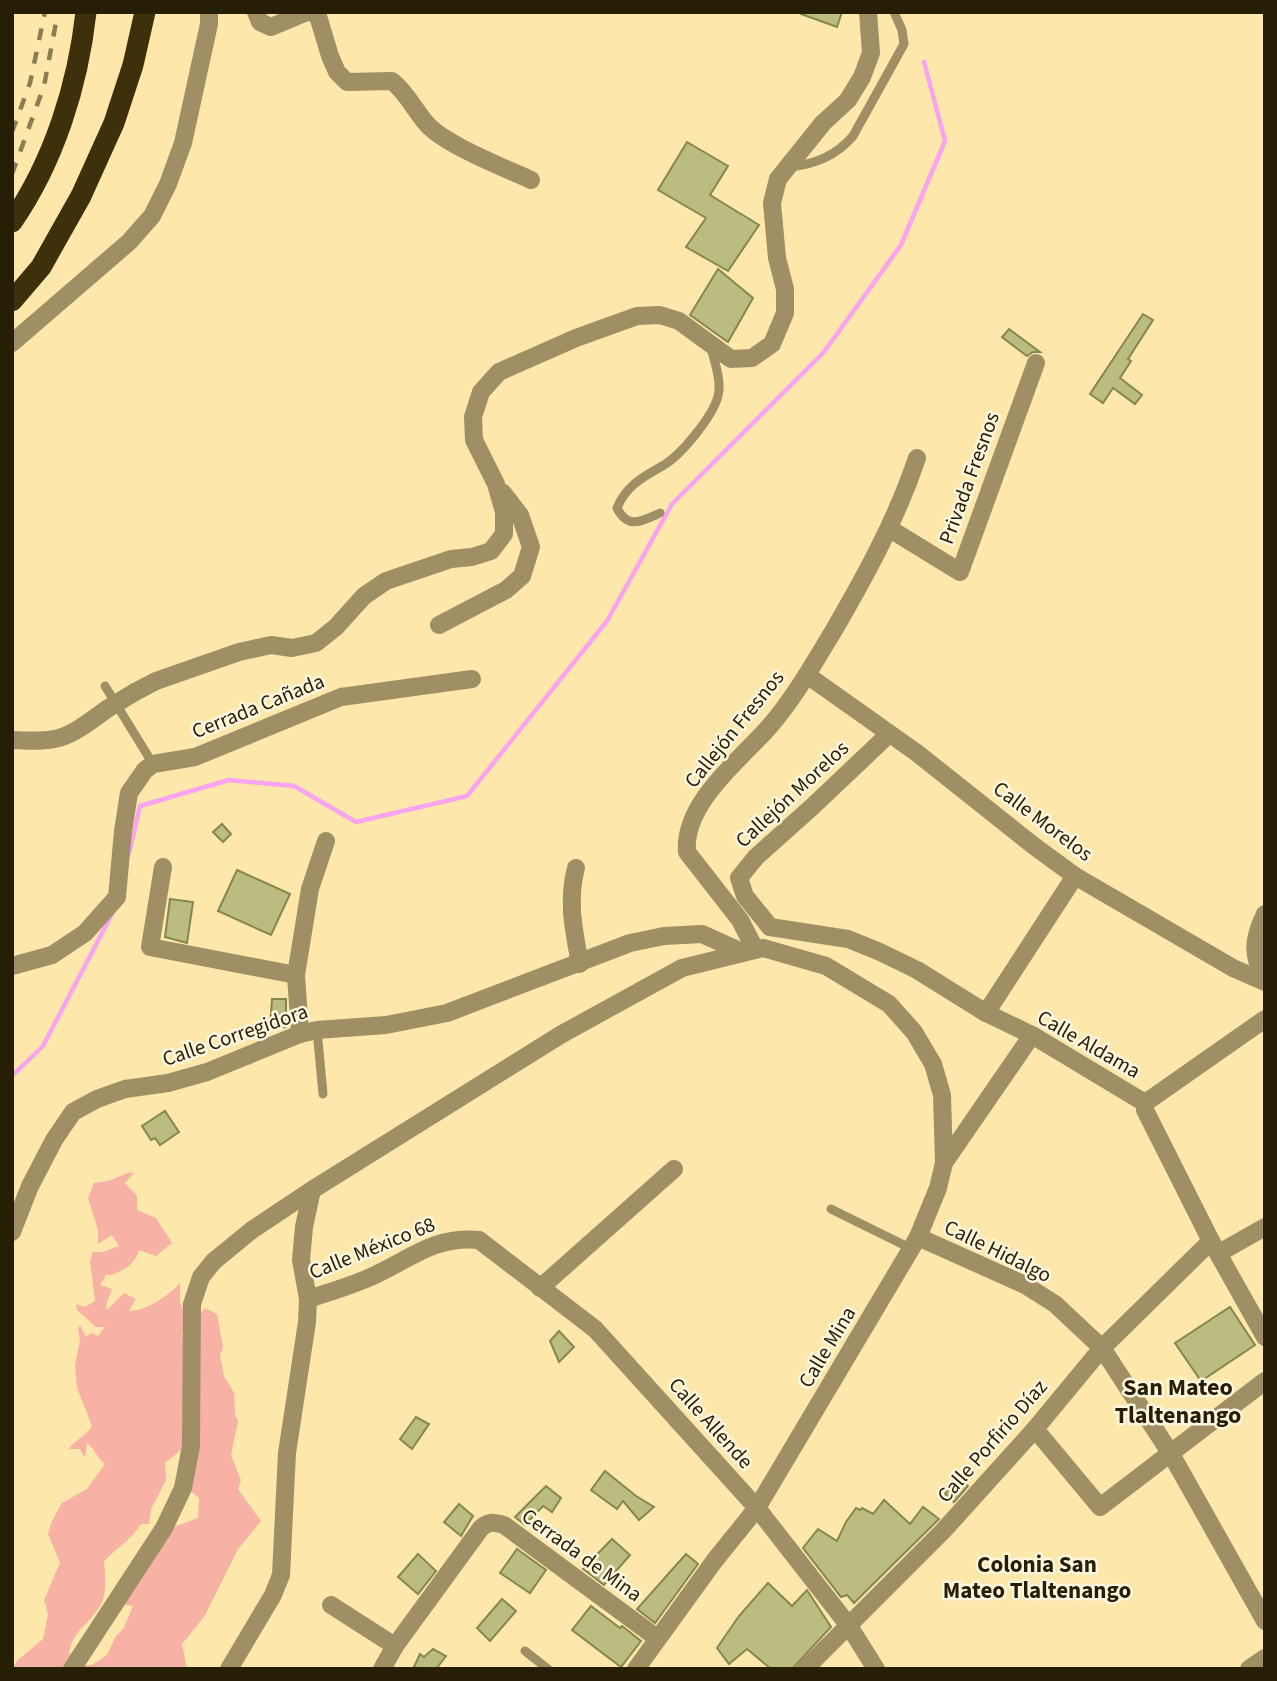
<svg xmlns="http://www.w3.org/2000/svg" width="1277" height="1681" font-family="'Source Sans 3',sans-serif">
  <style>
    .green { fill: #f8b1a5 }
    .lines { fill: none; stroke-linecap: round; stroke-linejoin: round }
    .stream { stroke: #f9a3f1; stroke-width: 4.5 }
    .building { fill: #babd7f; stroke: #86874c; stroke-width: 2 }
    .service { stroke: #a08f64; stroke-width: 9 }
    .minor { stroke: #a08f64; stroke-width: 18 }
    .tertiary { stroke: #a08f64; stroke-width: 18 }
    .motorway { stroke: #3d300a; stroke-width: 21 }
    .rail { stroke: #8b7c52; stroke-width: 4.5; stroke-dasharray: 12 12; stroke-linecap: butt }
    .minor-bridge { stroke: #a08f64; stroke-width: 18 }
    .labels { text-anchor: middle; stroke-width: 5; stroke-linejoin: round; paint-order: stroke }
    .street-label { font-size: 21px; fill: #261e05; stroke: #fef6de }
    .neighbourhood-label { font-size: 23px; font-weight: bold; fill: #261e05; stroke: #fef6de }
    .quarter-label { font-size: 24px; font-weight: bold; fill: #261e05; stroke: #fef6de }
  </style>
  <rect width="100%" height="100%" fill="#fee7aa"/>
  <path class="green" d="M130,1172l4,1 -9,10 12,13v14l19,8 16,25 -16,13 -17,-6c-3,14 -20,25 -33,25l-6,10 12,4 -6,16 1,5 17,-17 12,6 -7,12c18,0 39,-15 51,-28v20l6,11 -4,22 10,7 -1,-20 14,-15 12,6 6,33 -3,8 4,21 10,17 1,22 3,6 -7,34 10,25 -3,9 23,32 -23,28 -34,68 -22,27 5,25h-111l2,-4h14l15,-10 9,-19 8,-8 9,-22 -11,-2 27,-68 49,-18 1,-20 -13,-11 1,-42 -22,18 1,17 -15,29 -2,15h-8c-9,15 -24,24 -37,37 1,15 4,31 -4,45 -10,17 -27,25 -31,46l3,5 -3,12h-57l6,-9 25,-21 5,-25 -4,-14 16,-37 -12,-29 4,-13 10,-18 25,-14 18,-25c-9,-7 -12,-18 -18,-21l-2,15 -5,-9h-11c7,-10 17,-13 23,-23l-15,-38 -2,-23 5,-25 -2,-11 2,-4 6,12 5,-4 7,3 7,-9h-9l-19,-17 -1,-6 9,3 10,-6 -5,-40 3,-9h10l16,-6 -7,-11 -14,9v-14l-10,-32 6,-15 14,-2z"/>
  <g class="lines">
    <g class="stream">
      <path d="M129,853l11,-47 89,-26 65,6 62,36 111,-26 140,-175 65,-117 152,-152 77,-107 44,-104 -21,-79"/>
      <path d="M12,1076l31,-30 69,-132"/>
    </g>
  </g>
  <g class="building">
    <path d="M801,12h41l-5,15 -36,-13z"/>
    <path d="M687,142l41,24 -18,29 49,30 -31,46 -42,-24 20,-29 -48,-28z"/>
    <path d="M718,269l35,29 -25,44 -38,-27z"/>
    <path d="M1143,314l10,6 -25,39 3,2 -11,17 22,17 -7,9 -22,-16 -10,15 -13,-9z"/>
    <path d="M1009,329l31,23h-7l-6,4 -25,-19z"/>
    <path d="M222,824l9,10 -8,8 -10,-10z"/>
    <path d="M237,870l53,24 -19,41 -53,-24z"/>
    <path d="M170,899l23,3 -6,41 -22,-6z"/>
    <path d="M272,999h14v28l-16,1z"/>
    <path d="M165,1111l14,21 -19,13 -5,-7 -4,2 -9,-14z"/>
    <path d="M1230,1307l25,38 -54,36 -26,-38z"/>
    <path d="M559,1331l15,16 -15,15 -9,-21z"/>
    <path d="M416,1417l13,7 -17,25 -12,-10z"/>
    <path d="M605,1471l31,25 18,11 -15,13 -16,-19 -6,8 -26,-19z"/>
    <path d="M956,1476l12,10 -14,16 -9,-8z"/>
    <path d="M546,1486l15,12 -9,14 -9,-6 -18,19 -10,-8z"/>
    <path d="M884,1500l26,24 13,-17 16,12 -85,84 -7,-8 -6,2 -38,-49 15,-19 19,12 9,-19 10,-14 4,2 2,-2 11,6z"/>
    <path d="M459,1504l14,12 -12,20 -17,-14z"/>
    <path d="M612,1539l18,16 -26,30 -21,-16z"/>
    <path d="M517,1549l29,21 -16,23 -30,-20z"/>
    <path d="M418,1554l18,17 -18,23 -20,-17z"/>
    <path d="M686,1554l12,10 -43,59 -18,-14z"/>
    <path d="M768,1583l24,23 15,-16 24,37 -39,42h-21l-24,-20 -18,15 -12,-16 22,-32z"/>
    <path d="M502,1599l14,12 -26,30 -13,-13z"/>
    <path d="M591,1606l29,22 2,-2 19,15 -20,26 -49,-37z"/>
    <path d="M433,1649l13,7 -10,13h-23l7,-15 4,3z"/>
  </g>
  <g class="lines">
    <g class="service">
      <path d="M790,167c25,-3 46,-11 63,-31l51,-92 -2,-14 -8,-18"/>
      <path d="M660,513c-18,8 -32,17 -43,-5 9,-23 28,-32 47,-43 18,-11 49,-49 54,-69 4,-15 -4,-35 -7,-49"/>
      <path d="M105,686l48,78"/>
      <path d="M317,1030l6,64"/>
      <path d="M831,1209l81,40"/>
      <path d="M525,1651l23,18"/>
    </g>
    <g class="minor">
      <path d="M256,12l4,10 11,5 36,-15"/>
      <path d="M311,12l7,4 12,40 7,16 10,10 45,-1c15,12 22,28 34,42 17,21 79,45 105,57"/>
      <path d="M890,529l70,43 76,-209"/>
      <path d="M439,625l67,-35 16,-14 9,-29 -11,-32 -17,-22"/>
      <path d="M807,675l110,78 117,93 41,30 158,92 32,14"/>
      <path d="M135,692l21,-11 83,-29 32,-7 21,3 24,-5 20,-16 28,-31 22,-15 65,-22 21,-2 19,-6 13,-17v-22l-8,-28 -22,-44 -1,-23 8,-25 18,-20 77,-34 61,-22 23,-1 19,6 52,38 21,-1 20,-14 13,-31v-24l-8,-31 -5,-55 6,-24 45,-56 25,-23 14,-23 9,-24 -3,-41"/>
      <path d="M12,740c50,3 55,-2 95,-31"/>
      <path d="M163,867l-13,80 146,28"/>
      <path d="M576,868c-9,33 -2,63 4,96"/>
      <path d="M1265,914c-13,27 -13,40 0,67"/>
      <path d="M770,927l78,12 32,13 37,18 69,43 46,22 113,68v7l66,131 54,96"/>
      <path d="M770,927l-25,-31 -6,-18 17,-21 56,-50 77,-73"/>
      <path d="M755,949l-15,-29 -53,-68c-4,-49 53,-92 82,-125 26,-30 45,-64 65,-97 33,-57 62,-110 83,-172"/>
      <path d="M12,966l40,-11 33,-22 32,-36 6,-66 6,-38 16,-23 8,-6 42,-7 146,-60 131,-18"/>
      <path d="M986,1013l89,-137"/>
      <path d="M300,1034l-4,-59 14,-86 16,-48"/>
      <path d="M1145,1103l120,-84"/>
      <path d="M944,1163l88,-128"/>
      <path d="M12,1232l18,-46 24,-46 19,-28 24,-13 28,-10 43,-6 39,-11 93,-38 17,-4 69,-5 61,-12 183,-70 34,-7 38,-2 40,18"/>
      <path d="M918,1237l107,48 30,19 47,44 69,106 94,167"/>
      <path d="M1219,1253l46,-26"/>
      <path d="M540,1288l134,-119"/>
      <path d="M308,1299c19,-6 39,-12 58,-20 40,-16 66,-44 113,-39l116,89 162,179 -42,52 -79,109"/>
      <path d="M1035,1429l65,78 165,-126"/>
      <path d="M331,1605l64,41"/>
      <path d="M229,1669l44,-74 8,-20 6,-122 20,-131 1,-23 -7,-39 3,-33 8,-37"/>
      <path d="M382,1669l13,-23 86,-118c8,-7 13,-6 23,-3l153,113"/>
      <path d="M805,1669l138,-138 92,-102 67,-81 109,-107"/>
      <path d="M1249,1669l16,-11"/>
    </g>
    <g class="tertiary">
      <path d="M12,343l117,-101 23,-26 16,-32 15,-41 26,-119v-12"/>
      <path d="M72,1669l92,-141 19,-40 8,-42 1,-142 9,-27 13,-16 38,-31 60,-40 250,-156 120,-66 81,-20 63,18 63,38 25,28 19,32 9,31 2,68 -6,25 -20,49 -161,271 92,118 27,43"/>
    </g>
    <g class="motorway">
      <path d="M12,222c42,-61 66,-137 74,-210"/>
      <path d="M12,301l29,-34 40,-71 33,-73 19,-58 12,-53"/>
    </g>
    <g class="rail">
      <path d="M12,132l18,-49 15,-71"/>
      <path d="M12,174l32,-88 14,-74"/>
    </g>
    <path class="minor-bridge" d="M107,709l28,-17"/>
  </g>
  <g class="labels">
    <g class="street-label">
      <text transform="translate(969 478) rotate(-70)" y="7">Privada Fresnos</text>
      <text transform="translate(258 706) rotate(-22)" y="7">Cerrada Cañada</text>
      <text transform="translate(734 729) rotate(-51)" y="7">Callejón Fresnos</text>
      <text transform="translate(792 794) rotate(-43)" y="7">Callejón Morelos</text>
      <text transform="translate(1043 821) rotate(37)" y="7">Calle Morelos</text>
      <text transform="translate(235 1035) rotate(-19)" y="7">Calle Corregidora</text>
      <text transform="translate(1089 1044) rotate(30)" y="7">Calle Aldama</text>
      <text transform="translate(372 1248) rotate(-22)" y="7">Calle México 68</text>
      <text transform="translate(998 1251) rotate(26)" y="7">Calle Hidalgo</text>
      <text transform="translate(827 1347) rotate(-59)" y="7">Calle Mina</text>
      <text transform="translate(711 1423) rotate(48)" y="7">Calle Allende</text>
      <text transform="translate(992 1441) rotate(-49)" y="7">Calle Porfirio Díaz</text>
      <text transform="translate(582 1555) rotate(36)" y="7">Cerrada de Mina</text>
    </g>
    <g class="neighbourhood-label">
      <text x="1037" y="1572">Colonia San<tspan x="1037" dy="26">Mateo Tlaltenango</tspan></text>
    </g>
    <g class="quarter-label">
      <text x="1178" y="1395">San Mateo<tspan x="1178" dy="28">Tlaltenango</tspan></text>
    </g>
  </g>
  <rect width="1277" height="1681" fill="none" stroke="#261e05" stroke-width="28"/>
</svg>
